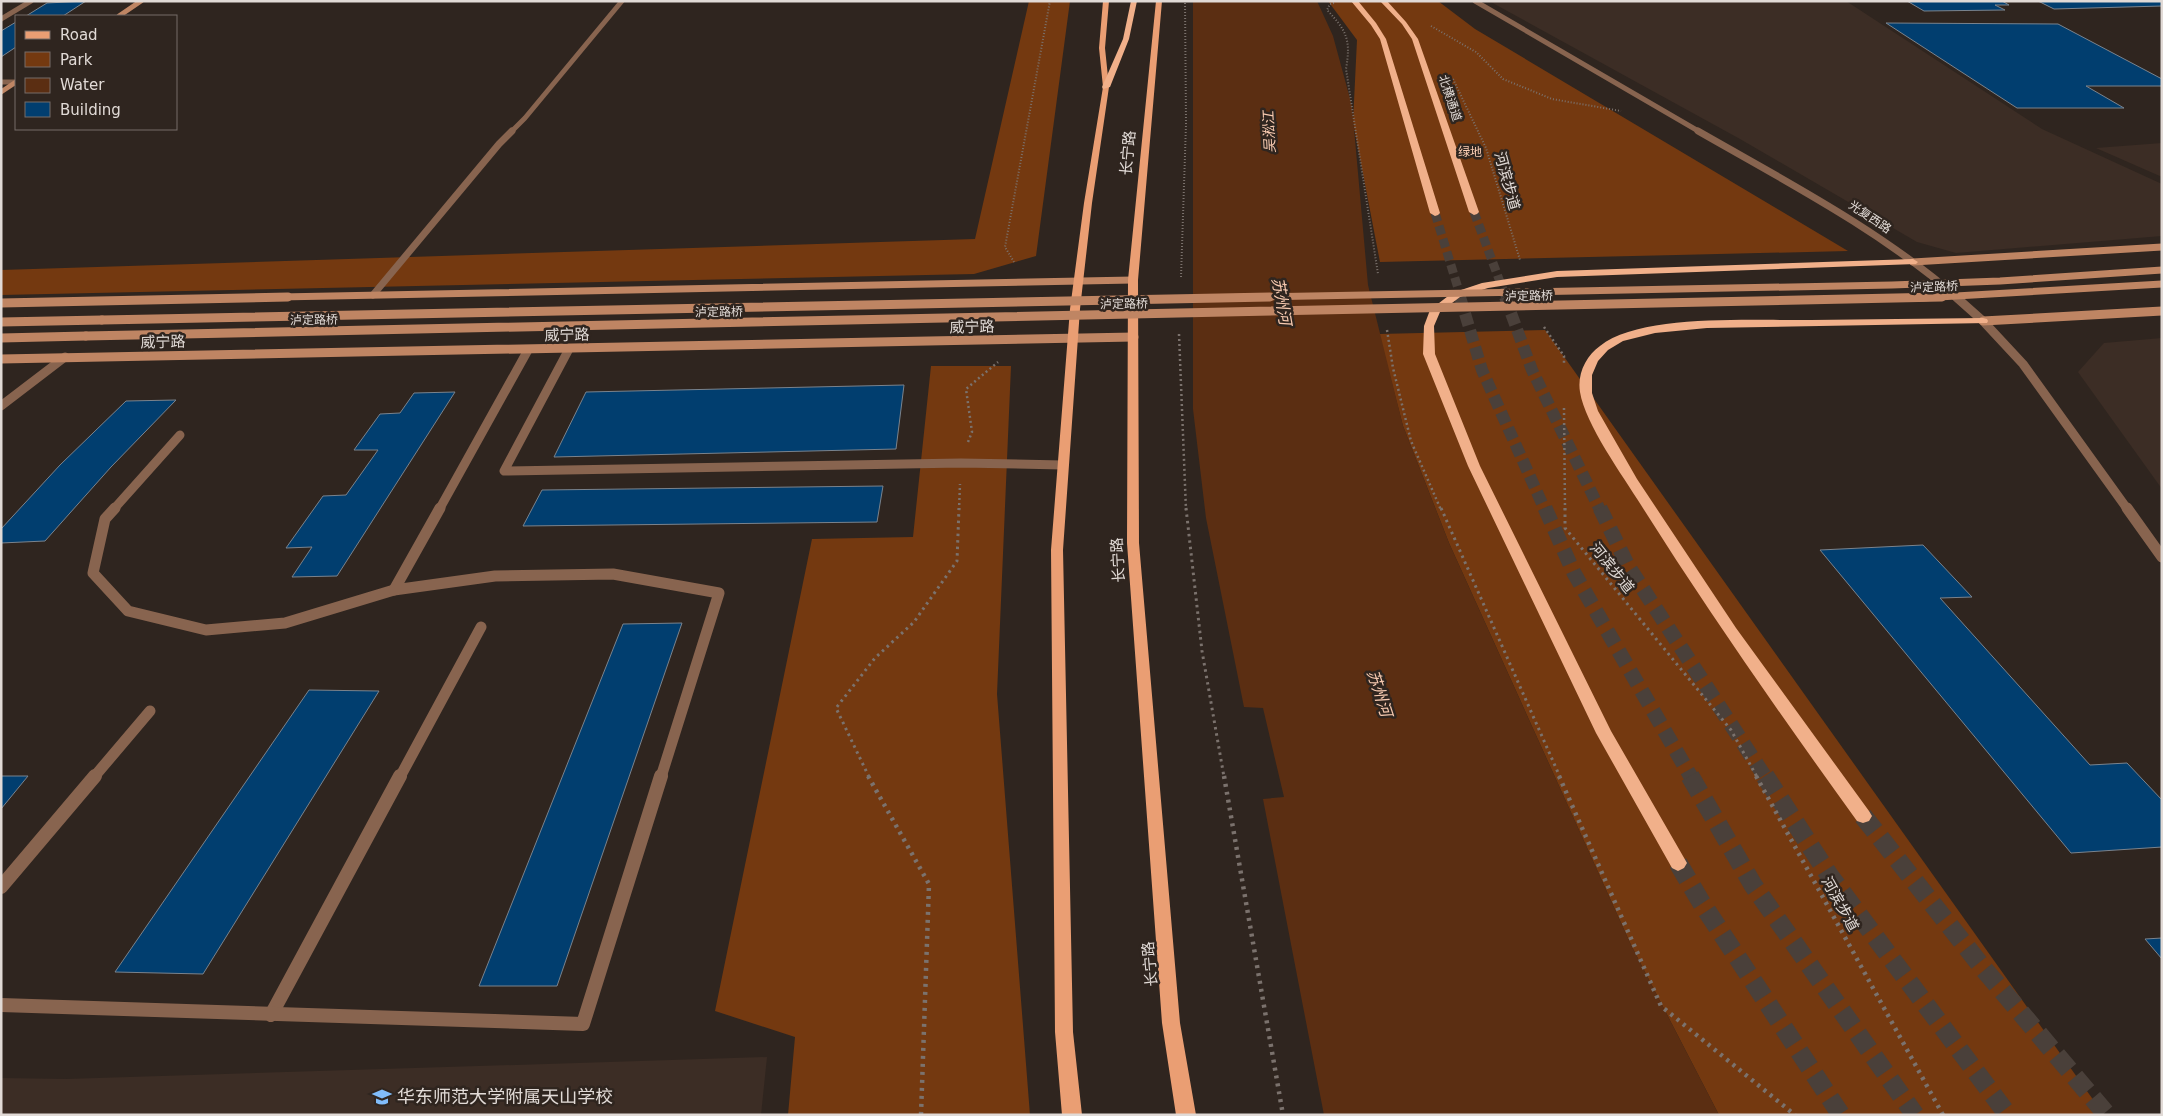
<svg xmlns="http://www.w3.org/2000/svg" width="2163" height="1116" font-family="'DejaVu Sans','Noto Sans SC',sans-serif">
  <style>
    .built { fill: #3c2d25 }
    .green { fill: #743910 }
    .water { fill: #5b2e12 }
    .building { fill: #013e6f; stroke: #7a838d }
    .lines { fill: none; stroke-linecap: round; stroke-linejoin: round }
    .trunk-tunnel-far3 { stroke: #4a403a; stroke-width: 9; stroke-dasharray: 9 4.5; stroke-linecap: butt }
    .trunk-tunnel-far2 { stroke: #4a403a; stroke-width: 12; stroke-dasharray: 12 5.5; stroke-linecap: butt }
    .trunk-tunnel-far1 { stroke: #4a403a; stroke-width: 15; stroke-dasharray: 15 8; stroke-linecap: butt }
    .trunk-tunnel { stroke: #4a403a; stroke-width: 19; stroke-dasharray: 19 9; stroke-linecap: butt }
    .path-far3 { stroke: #7b726d; stroke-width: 2; stroke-dasharray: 1 2; stroke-linecap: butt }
    .path-far2 { stroke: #7b726d; stroke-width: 2.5; stroke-dasharray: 2 3; stroke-linecap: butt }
    .path-far1 { stroke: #7b726d; stroke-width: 3; stroke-dasharray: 2.5 4; stroke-linecap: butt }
    .path { stroke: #7b726d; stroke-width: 4.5; stroke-dasharray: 3 5; stroke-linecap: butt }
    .service-far2 { stroke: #88644f; stroke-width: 9 }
    .service-far1 { stroke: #88644f; stroke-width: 11 }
    .service { stroke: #88644f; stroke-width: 14 }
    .minor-far4 { stroke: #88644f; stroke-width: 5 }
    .minor-far3 { stroke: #88644f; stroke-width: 7 }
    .minor-far2 { stroke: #88644f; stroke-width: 9 }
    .minor-far1 { stroke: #88644f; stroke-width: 11 }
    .minor { stroke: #88644f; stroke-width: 14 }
    .tertiary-far3 { stroke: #88644f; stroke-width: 5 }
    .tertiary-far2 { stroke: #88644f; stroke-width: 7 }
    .tertiary-far1 { stroke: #88644f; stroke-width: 9 }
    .tertiary { stroke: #88644f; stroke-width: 11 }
    .secondary-far2 { stroke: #bf8563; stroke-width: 5 }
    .secondary-far1 { stroke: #bf8563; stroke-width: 7 }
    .secondary { stroke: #bf8563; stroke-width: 9 }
    .primary { fill: #ea9e73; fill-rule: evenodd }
    .trunk { fill: #f1b08a; fill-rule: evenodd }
    .secondary-bridge-far1 { stroke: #bf8563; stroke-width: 7 }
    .secondary-bridge { stroke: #bf8563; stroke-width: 9 }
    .labels { text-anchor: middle; stroke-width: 5; stroke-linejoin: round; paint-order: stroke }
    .far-street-label { font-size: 12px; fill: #e1dad6; stroke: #2f251f }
    .far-park-label { font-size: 12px; fill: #fdcfb5; stroke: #2f251f }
    .far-water-label { font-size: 14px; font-style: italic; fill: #f9cbb1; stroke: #2f251f }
    .street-label { font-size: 15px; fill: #e1dad6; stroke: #2f251f }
    .water-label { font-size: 16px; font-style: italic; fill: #f9cbb1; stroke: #2f251f }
    .near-poi-label { font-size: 18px; fill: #e1dad6; stroke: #2f251f; text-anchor: start }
  </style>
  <rect width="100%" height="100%" fill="#2f251f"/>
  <g class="built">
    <path d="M1489,1h357l196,128 120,55v52l-206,17 -39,-11 -177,-103z"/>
    <path d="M2162,143v34l-66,-29z"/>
    <path d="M2162,338v151l-84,-117 26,-29z"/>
    <path d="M767,1057l-6,58h-760v-37l65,1z"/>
  </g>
  <g class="green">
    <path d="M1029,1h41l-34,255 -62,18 -973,21v-25l974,-31z"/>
    <path d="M1328,1h110l37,28 373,222 -468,11 -27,-140 4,-82z"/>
    <path d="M1545,330l559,785h-385l-88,-170 -182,-402 -46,-117 -24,-92z"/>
    <path d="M931,366h80l-14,328 33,421h-242l7,-78 -80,-26 97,-472 101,-2z"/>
  </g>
  <path class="water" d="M1193,1h124l16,35 19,70 16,179 35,141 46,117 182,402 88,170h-395l-61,-316 21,-2 -21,-89 -19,-1 -38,-189 -13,-109z"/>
  <g class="building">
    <path d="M86,1l-23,15h-37l21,-13z"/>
    <path d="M1907,1h95l7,4h-14l10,5 -81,1z"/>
    <path d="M2038,1h124v5l-108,3z"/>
    <path d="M16,22v25l-15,10v-26z"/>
    <path d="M1886,23l172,1 104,55v7h-76l38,22h-107z"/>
    <path d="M904,385l-8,64 -342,8 32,-65z"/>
    <path d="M455,392l-118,184 -45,1 20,-30 -26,1 37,-52 23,-1 32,-45h-24l26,-36 20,-1 14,-20z"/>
    <path d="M176,400l-65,67 -66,74 -44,2v-14l59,-64 66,-64z"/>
    <path d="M883,486l-6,36 -354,4 19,-36z"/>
    <path d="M1923,545l49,52 -32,1 150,167 37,-2 35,37v47l-91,6 -251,-303z"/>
    <path d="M682,623l-125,363h-78l144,-362z"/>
    <path d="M309,690l70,1 -176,283 -88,-2z"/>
    <path d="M1,776h27l-27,33z"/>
    <path d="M2162,938v21l-17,-20z"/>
  </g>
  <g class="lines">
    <g class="trunk-tunnel-far3">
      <path d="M1474,212l32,86"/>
      <path d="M1435,213l26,85"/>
    </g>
    <g class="trunk-tunnel-far2">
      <path d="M1460,297l22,73 63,140"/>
      <path d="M1505,297l27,73 68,140"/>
    </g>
    <g class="trunk-tunnel-far1">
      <path d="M1545,508l29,65 117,204"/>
      <path d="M1600,508l28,58 137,211"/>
    </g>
    <g class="trunk-tunnel">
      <path d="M1690,776l63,109 162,230"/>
      <path d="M1765,776l64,99 179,240"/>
      <path d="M1863,816l120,152 124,147"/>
      <path d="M1678,863l23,39 140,213"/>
    </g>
    <g class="path-far3">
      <path d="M1334,3l-4,1 -3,6c20,21 24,30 19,59l32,205"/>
      <path d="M1431,26l45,26 27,27 49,20 69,12"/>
      <path d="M1453,79l33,69 34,112"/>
      <path d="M1014,262l-9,-15 45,-246"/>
      <path d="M1181,277l5,-153 -1,-123"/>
    </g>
    <g class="path-far2">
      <path d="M1544,327l20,29v8"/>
      <path d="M1387,330l6,38 18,73 30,69"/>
      <path d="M1179,334l7,176"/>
      <path d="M1564,408l1,102"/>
      <path d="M968,442l4,-10 -6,-43 32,-27"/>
      <path d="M959,510l1,-26"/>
    </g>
    <g class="path-far1">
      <path d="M1186,508l16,143 22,126"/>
      <path d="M1441,508l119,269"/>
      <path d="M1565,508v20l166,202 26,47"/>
      <path d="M869,777l-33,-69 39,-50 39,-36 43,-61 2,-53"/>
    </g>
    <g class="path">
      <path d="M868,776l61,108 -8,231"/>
      <path d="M1224,776l59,339"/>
      <path d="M1559,776l102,230 134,109"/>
      <path d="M1756,776l187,339"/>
    </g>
    <path class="service-far2" d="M569,349l-65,122 457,-8 102,2"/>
    <g class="service-far1">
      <path d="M94,777l56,-66"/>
      <path d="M400,777l81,-150"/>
    </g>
    <g class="service">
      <path d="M1,887l94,-111"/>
      <path d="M271,1015l129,-239"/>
    </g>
    <g class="minor-far4">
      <path d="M1,19l30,-18"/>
      <path d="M1,82h15"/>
      <path d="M511,132l14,-14 97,-117"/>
    </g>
    <path class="minor-far3" d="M373,295l126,-151 13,-13"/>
    <g class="minor-far2">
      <path d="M1,406l64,-49"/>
      <path d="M113,510l67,-75"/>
      <path d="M439,510l89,-160"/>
    </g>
    <g class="minor-far1">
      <path d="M115,508l-10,11 -12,54 35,38 78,19 79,-7 109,-33"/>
      <path d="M440,508l-46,82 101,-14 118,-2 106,19 -58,184"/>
    </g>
    <path class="minor" d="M1,1005l582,19 78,-248"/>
    <path class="tertiary-far3" d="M1475,1l225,131"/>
    <path class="tertiary-far2" d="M1698,131c89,51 182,99 260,167"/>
    <path class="tertiary-far1" d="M1956,297l27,24 40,43 105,146"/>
    <path class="tertiary" d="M2127,508l35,49"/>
    <g class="secondary-far2">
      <path d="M119,16l22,-15"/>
      <path d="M1,92l15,-10"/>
    </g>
    <g class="secondary-far1">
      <path d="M1913,262l249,-15"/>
      <path d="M227,298l906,-18"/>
    </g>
    <g class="secondary">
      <path d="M1,303l287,-6"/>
      <path d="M1983,321l179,-10"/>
      <path d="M1,322l101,-2"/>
      <path d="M1,338l85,-2"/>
      <path d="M1,359l1133,-22"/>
    </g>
    <g class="primary">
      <path d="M1103,1h6l-4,47 4,39 -17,116 -12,106 -17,241 10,482 9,83h-20l-7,-83 -4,-482 19,-241 14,-106 19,-116 -4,-39z"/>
      <path d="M1156,1h6l-24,279 1,263 41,480 16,92h-20l-14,-92 -35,-480 1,-263z"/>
    </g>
    <g class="trunk">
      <path d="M1131,1h6l-8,38 -19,48 -7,2 -1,-2 21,-48z"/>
      <path d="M1351,1h7l18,22 10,16 54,174 -2,2 -3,1 -5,-3 -50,-174 -9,-14z"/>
      <path d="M1380,1h7l19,21 12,17 61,173 -2,2 -3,1 -5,-3 -57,-173 -10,-15z"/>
      <path d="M1913,259l5,3 -2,2 -359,13 -69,11 -28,9 -20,15 -6,14 1,28 45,112 131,265 76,132 -3,5 -6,3 -6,-3 -76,-135 -128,-267 -45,-112 1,-28 6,-16 22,-17 30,-10 75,-12z"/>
      <path d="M1983,318l4,1 1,2 -1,2 -280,5 -52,5 -32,8 -15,9 -10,11 -6,14v18l6,18 39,68 99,149 133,183 3,5 -3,5 -6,2 -6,-2c-75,-104 -148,-208 -216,-316 -18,-29 -56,-81 -61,-113 -3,-18 6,-36 20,-46 41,-33 158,-25 211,-26 57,-1 115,-1 172,-2z"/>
    </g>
    <g class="secondary-bridge-far1">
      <path d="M1206,298l686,-13 108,-4 162,-11"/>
      <path d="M1921,298l241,-14"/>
    </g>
    <g class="secondary-bridge">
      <path d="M102,320l1168,-23"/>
      <path d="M86,336l1856,-39"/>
    </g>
  </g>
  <defs>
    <g id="school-bare" transform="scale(1.5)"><path d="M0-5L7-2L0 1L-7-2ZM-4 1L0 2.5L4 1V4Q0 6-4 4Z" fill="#81bcfa" stroke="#2f251f" stroke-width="2.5" paint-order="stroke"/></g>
  </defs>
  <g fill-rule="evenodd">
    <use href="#school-bare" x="382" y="1097"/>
  </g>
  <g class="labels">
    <g class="far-street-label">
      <text transform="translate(1450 98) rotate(72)" y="4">北横通道</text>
      <text transform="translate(1870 217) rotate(34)" y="4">光复西路</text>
      <text transform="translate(1934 287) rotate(-2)" y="4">泸定路桥</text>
      <text transform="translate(1529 296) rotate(-1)" y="4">泸定路桥</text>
      <text transform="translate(1124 304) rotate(-1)" y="4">泸定路桥</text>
      <text transform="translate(719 312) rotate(-1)" y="4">泸定路桥</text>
      <text transform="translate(314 320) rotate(-1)" y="4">泸定路桥</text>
    </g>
    <g class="far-park-label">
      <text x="1470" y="156">绿地</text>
    </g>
    <g class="far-water-label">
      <text transform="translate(1269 132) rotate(-93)" y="5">吴淞江</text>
    </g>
    <g class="street-label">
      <text transform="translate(1128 153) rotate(-85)" y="5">长宁路</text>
      <text transform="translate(1507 181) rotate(75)" y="5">河滨步道</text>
      <text transform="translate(972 327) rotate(-1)" y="5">威宁路</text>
      <text transform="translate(567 335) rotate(-1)" y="5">威宁路</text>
      <text transform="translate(163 342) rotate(-1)" y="5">威宁路</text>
      <text transform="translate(1118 560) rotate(-93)" y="5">长宁路</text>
      <text transform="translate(1612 568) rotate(51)" y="5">河滨步道</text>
      <text transform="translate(1840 904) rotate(61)" y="5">河滨步道</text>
      <text transform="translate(1150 964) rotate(-95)" y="5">长宁路</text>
    </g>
    <g class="water-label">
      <text transform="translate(1282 301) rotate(80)" y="6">苏州河</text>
      <text transform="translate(1380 693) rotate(72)" y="6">苏州河</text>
    </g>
    <g class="near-poi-label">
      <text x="397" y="1103">华东师范大学附属天山学校</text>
    </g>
  </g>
  <rect width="2163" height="1116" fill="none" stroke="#e1dad6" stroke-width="5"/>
  <rect x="15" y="15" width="162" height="115" fill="#2f251f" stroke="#766d68"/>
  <rect x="25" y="31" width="25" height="8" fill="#ea9e73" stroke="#766d68"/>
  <text x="60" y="40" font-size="15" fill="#e1dad6">Road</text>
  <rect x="25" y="52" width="25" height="15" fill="#743910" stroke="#766d68"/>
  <text x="60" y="65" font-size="15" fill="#e1dad6">Park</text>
  <rect x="25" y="78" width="25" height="15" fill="#5b2e12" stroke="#766d68"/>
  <text x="60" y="90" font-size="15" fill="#e1dad6">Water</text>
  <rect x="25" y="102" width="25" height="15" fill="#013e6f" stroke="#766d68"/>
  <text x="60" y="115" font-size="15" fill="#e1dad6">Building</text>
</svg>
